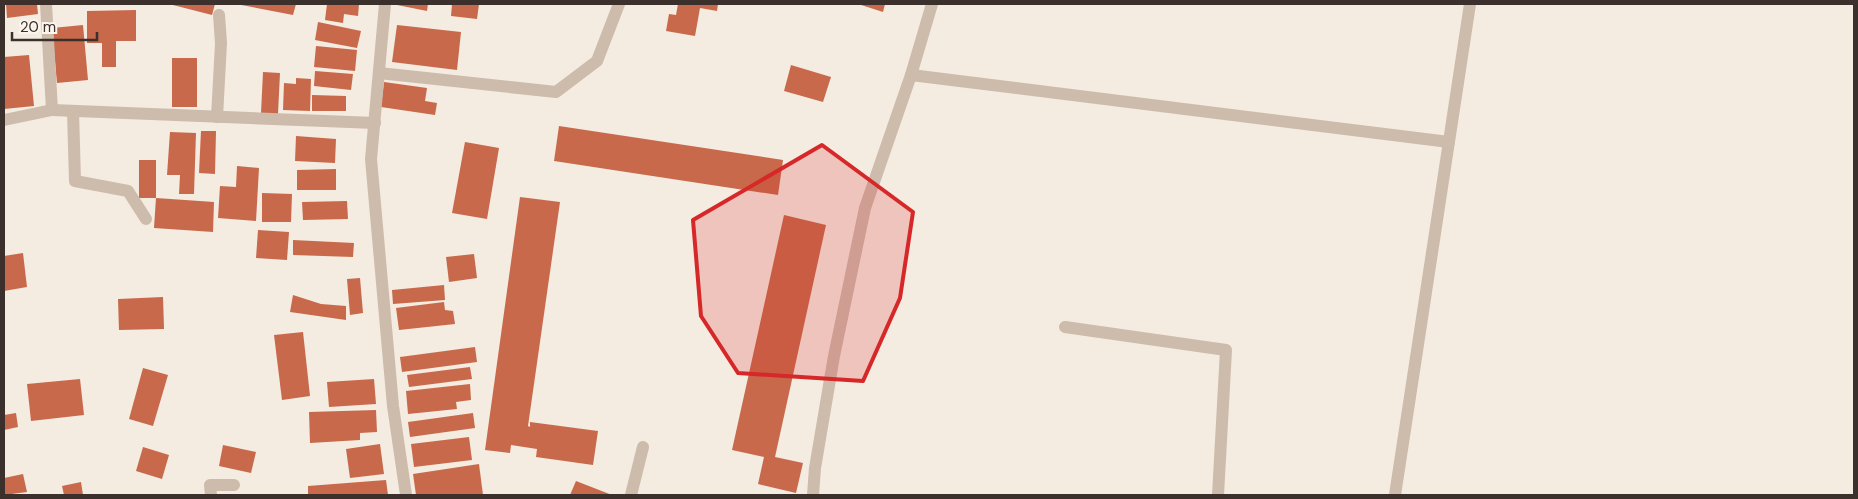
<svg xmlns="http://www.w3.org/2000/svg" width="1858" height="499" font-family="'DM Sans',sans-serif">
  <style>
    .building { fill: #c8694b }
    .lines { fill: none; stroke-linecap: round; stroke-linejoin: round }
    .minor { stroke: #cdbbac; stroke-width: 12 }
    .marked { fill: #d62828; fill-opacity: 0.2; stroke: #d62828; stroke-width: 4; stroke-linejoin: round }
  </style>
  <rect width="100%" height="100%" fill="#f4ebe1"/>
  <g class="building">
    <path d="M6,4h31l1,10 -31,4z"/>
    <path d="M169,4h46l-3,11z"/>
    <path d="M236,4h60l-3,11z"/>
    <path d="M327,4h32l-1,12 -14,-2 -1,9 -18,-3z"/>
    <path d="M392,4h36l-1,7z"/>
    <path d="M452,4h27l-2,15 -26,-3z"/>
    <path d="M678,4h40l-1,7 -17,-3 -5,28 -29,-5 3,-17 7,1z"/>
    <path d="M858,4h27l-2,8z"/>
    <path d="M136,10v31h-20v26h-14v-24h-15v-32z"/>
    <path d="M318,22l43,9 -4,17 -42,-8z"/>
    <path d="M83,25l5,55 -31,3 -5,-55z"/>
    <path d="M397,25l64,7 -4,38 -65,-8z"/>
    <path d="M316,46l41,4 -2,21 -41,-4z"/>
    <path d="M29,55l5,51 -30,3v-52z"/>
    <rect x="172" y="58" width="25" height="49"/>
    <path d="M791,65l40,12 -8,25 -39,-11z"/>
    <path d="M315,71l38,3 -2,16 -37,-4z"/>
    <path d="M263,72l17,1 -2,41 -17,-1z"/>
    <path d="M296,78l15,1 -1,32 -27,-1 1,-27 12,1z"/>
    <path d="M384,82l43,6 -2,13 12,2 -2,12 -54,-8z"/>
    <path d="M312,95l34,1v15h-34z"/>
    <path d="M559,126l224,34 -5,35 -224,-34z"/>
    <path d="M201,131h15l-1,43 -16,-1z"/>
    <path d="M170,132l26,1 -2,61h-15l1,-19h-13z"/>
    <path d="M296,136l40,3 -1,24 -40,-2z"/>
    <path d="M465,142l34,6 -12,71 -35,-6z"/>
    <rect x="139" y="160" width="17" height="38"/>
    <path d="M237,166l22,2 -3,53 -38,-3 2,-32 16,1z"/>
    <path d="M336,169v21h-39v-20z"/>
    <path d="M262,193l30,1 -1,28h-29z"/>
    <path d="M520,197l40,5 -32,224 2,1v-5l68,9 -5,34 -57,-8 1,-8 -26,-4 -1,8 -25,-3z"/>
    <path d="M156,198l58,4 -1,30 -59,-4z"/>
    <path d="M347,201l1,18 -45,1 -1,-18z"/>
    <path d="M784,215l42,10 -51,232 28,6 -7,30 -38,-9 6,-27 -32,-7z"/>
    <path d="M258,230l31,2 -2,28 -31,-2z"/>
    <path d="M293,240l61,3 -1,14 -60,-2z"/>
    <path d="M23,253l4,34 -23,4v-35z"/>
    <path d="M474,254l3,24 -28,4 -3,-25z"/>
    <path d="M360,278l3,35 -13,2 -3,-36z"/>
    <path d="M444,285l1,15 -52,4 -1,-14z"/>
    <path d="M293,295l28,9 25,2v14l-56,-8z"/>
    <path d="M163,297l1,32 -45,1 -1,-31z"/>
    <path d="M444,302l1,8 8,1 2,13 -56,6 -3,-22z"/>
    <path d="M303,332l7,64 -28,4 -8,-65z"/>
    <path d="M475,347l2,15 -75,10 -2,-15z"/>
    <path d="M470,367l2,12 -63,8 -2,-12z"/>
    <path d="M143,368l25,7 -15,51 -24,-7z"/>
    <path d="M80,379l4,36 -53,6 -4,-37z"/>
    <path d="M374,379l2,25 -47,3 -2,-25z"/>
    <path d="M470,384l1,16 -15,2 1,7 -49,5 -2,-23z"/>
    <path d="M376,410l1,22 -17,1v7l-50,3 -1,-31z"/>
    <path d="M16,413l2,14 -14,3v-15z"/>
    <path d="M473,413l2,15 -65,9 -2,-15z"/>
    <path d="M469,437l3,23 -58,7 -3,-23z"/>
    <path d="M380,444l4,30 -34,4 -4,-29z"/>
    <path d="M223,445l33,7 -5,21 -32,-7z"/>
    <path d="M143,447l26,8 -7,24 -26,-8z"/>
    <path d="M479,464l4,31h-67l-3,-21z"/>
    <path d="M23,474l4,18 -23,3v-17z"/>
    <path d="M386,480l2,15h-80v-9z"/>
    <path d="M576,481l36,14h-42z"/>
    <path d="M81,482l2,13h-19l-2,-9z"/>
  </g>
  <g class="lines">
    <g class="minor">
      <path d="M46,4l6,106 323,13"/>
      <path d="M385,4l-14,155 22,247 13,89"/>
      <path d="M379,73l177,19 41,-31 22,-57"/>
      <path d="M911,75l538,67"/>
      <path d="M73,111l2,70 53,10 18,28"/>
      <path d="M217,117l4,-74 -2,-28"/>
      <path d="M4,120l48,-10"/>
      <path d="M1065,327l161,23 -8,145"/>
      <path d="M211,495l-1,-10h24"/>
      <path d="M631,495l12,-48"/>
      <path d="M813,495l2,-27 19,-112 31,-148 46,-133 21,-71"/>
      <path d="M1395,495l75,-491"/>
    </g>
  </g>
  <path class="marked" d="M822,145l91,67 -13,86 -37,83 -125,-8 -37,-57 -8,-96z"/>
  <rect width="1858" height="499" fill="none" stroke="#3b302b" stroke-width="10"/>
  <path d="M12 32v8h85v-8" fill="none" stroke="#3b302b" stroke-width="2.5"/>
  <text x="20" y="32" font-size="15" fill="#3b302b" stroke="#fbf5ee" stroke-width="4" paint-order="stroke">20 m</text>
</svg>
